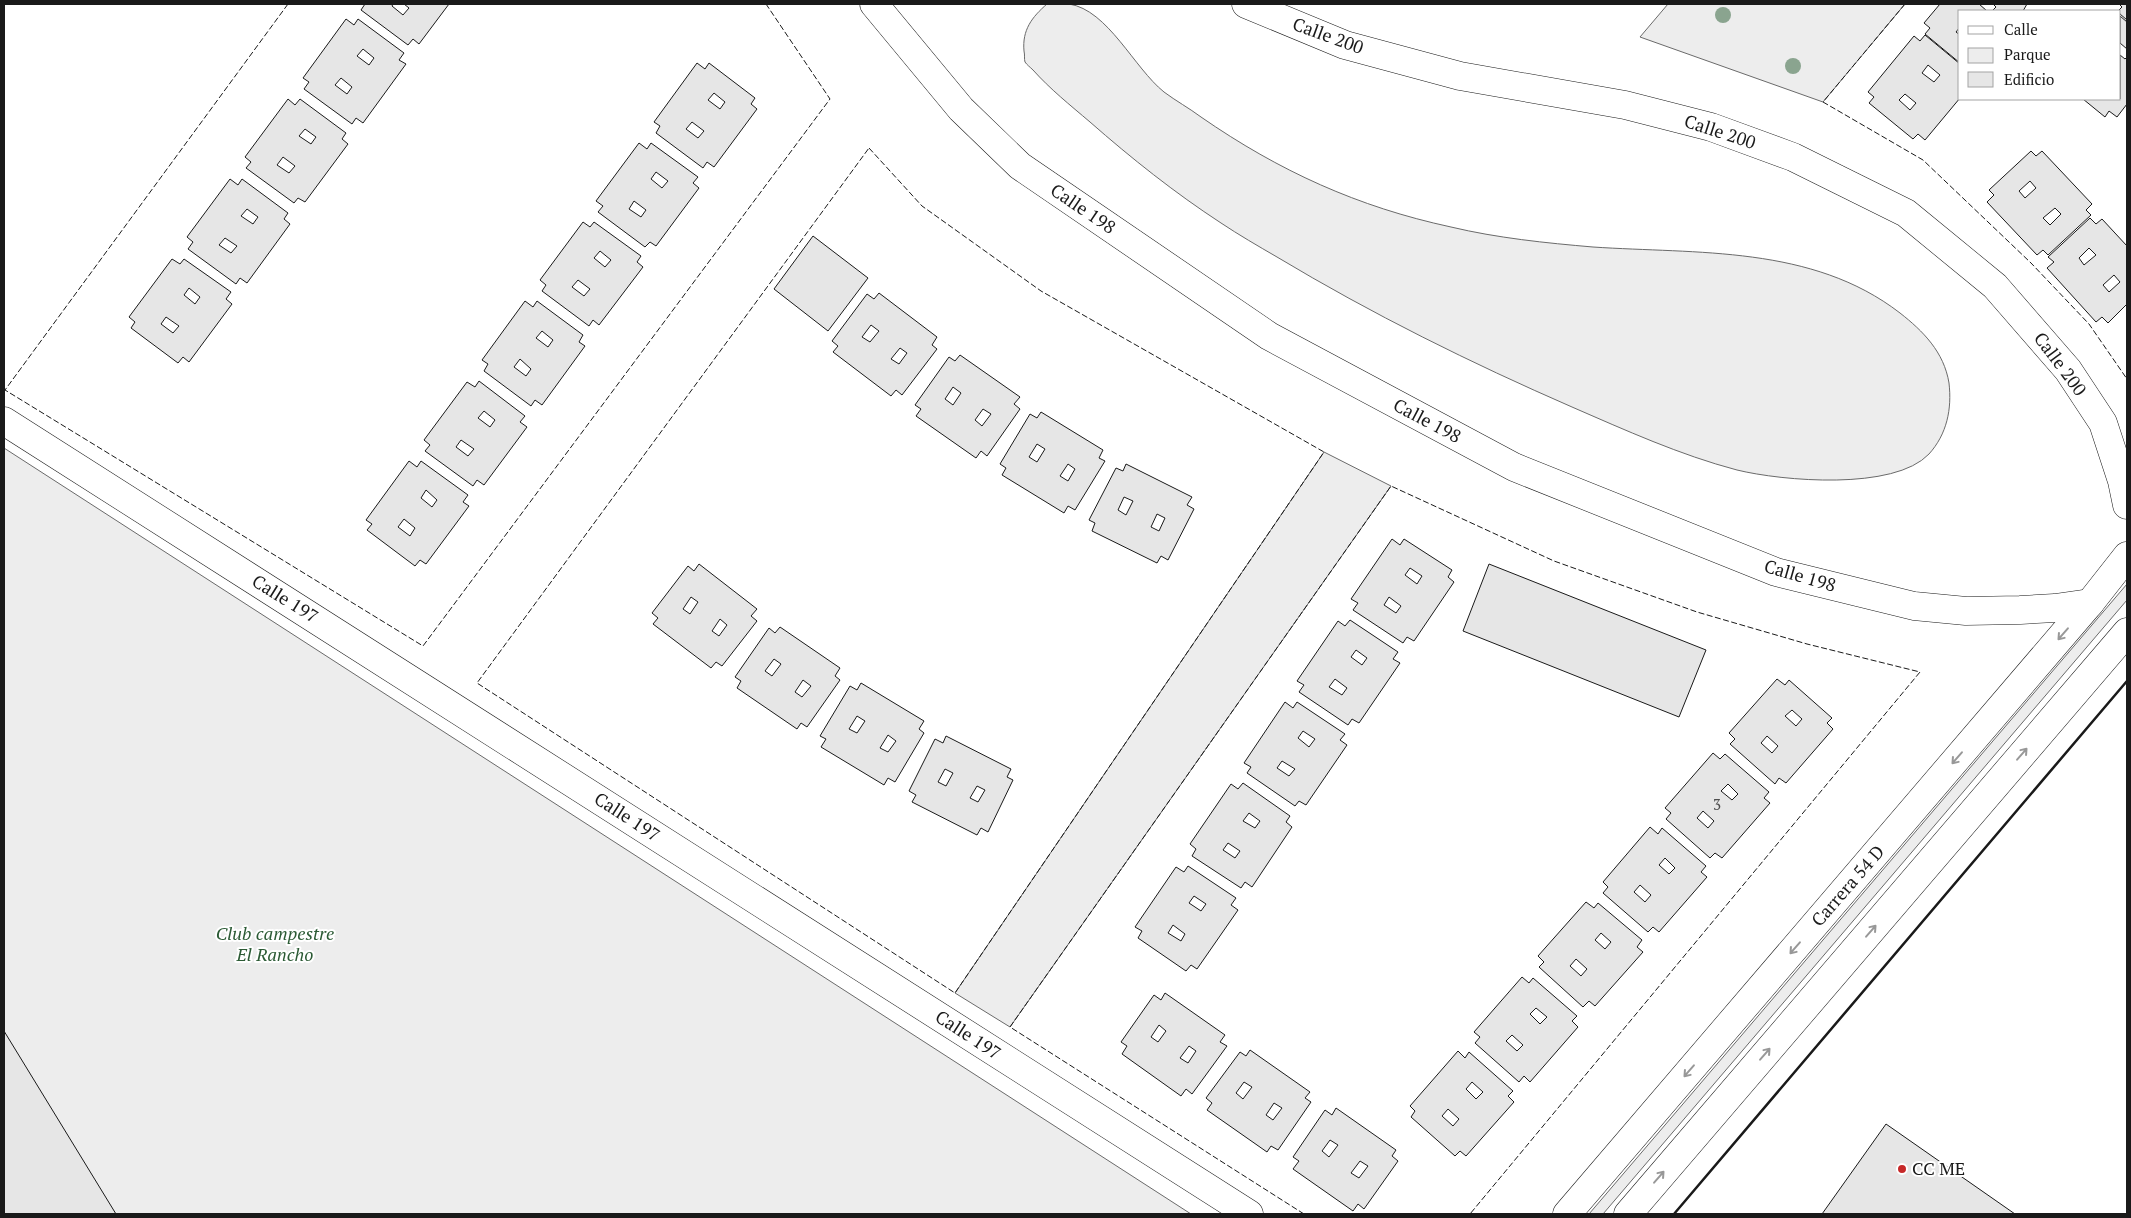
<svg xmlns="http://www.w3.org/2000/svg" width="2131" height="1218" font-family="'PT Serif',serif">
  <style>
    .green { fill: #ededed; stroke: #6a6a6a }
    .building { fill: #e6e6e6; stroke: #1a1a1a; fill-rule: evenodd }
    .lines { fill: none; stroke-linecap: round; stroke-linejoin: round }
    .minor-casing { stroke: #1a1a1a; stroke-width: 29 }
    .minor { stroke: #fff; stroke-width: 28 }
    .fence { stroke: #1a1a1a; stroke-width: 1; stroke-dasharray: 6 2.5; stroke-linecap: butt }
    .wall { stroke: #1a1a1a; stroke-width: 2.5 }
    .tree { fill: #8aa48f }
    .oneway { stroke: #989898 }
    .poi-dot { fill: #c62828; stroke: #fff; stroke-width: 2 }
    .labels { text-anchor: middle; stroke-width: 4; stroke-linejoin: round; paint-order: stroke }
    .number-label { font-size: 15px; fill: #4d4d4d }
    .street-label { font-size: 18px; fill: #1a1a1a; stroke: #fff }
    .park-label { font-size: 18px; font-style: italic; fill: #2b5a34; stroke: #fff }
    .poi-label { font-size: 18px; fill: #1a1a1a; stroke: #fff; text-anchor: start }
  </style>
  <rect width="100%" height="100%" fill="#fff"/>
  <g class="green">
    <path d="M1047,4c4,0 18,-1 22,0 39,6 65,64 95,88 12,9 25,16 37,25 78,54 157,90 250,110 46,11 95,16 142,20 104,7 219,-2 307,66 23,18 44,39 49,70 3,26 -2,51 -20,71 -35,37 -147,27 -192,16 -57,-15 -112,-40 -165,-63 -101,-44 -200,-93 -295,-150 -19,-11 -38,-22 -56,-34 -46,-30 -90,-65 -131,-101 -20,-17 -40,-33 -57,-52 -3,-3 -6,-5 -8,-8 -1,-3 0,-7 -1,-11 -2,-21 8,-34 23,-47z"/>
    <path d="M1668,4h237l-82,98 -183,-65z"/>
    <path d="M4,448l1187,766h-1187z"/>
    <path d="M1324,452l67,34 -381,541 -55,-34z"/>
    <path d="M2127,584v16l-524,614h-14z"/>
  </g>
  <g class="building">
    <path d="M365,4h28l-1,2 11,9 6,-7 -5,-4h45l-30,40 -6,-5 -5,6 -47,-35z"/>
    <path d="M1940,4h39l8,7h-27v16l-4,5 4,3v28l-35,-29 5,-6 -6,-5z"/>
    <path d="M1993,4h34l-4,7h-31l4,-4z"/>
    <path d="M2119,4h8v16l-7,-6 -2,-3 4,-4z"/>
    <path d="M2120,16l7,6v27l-7,-6z"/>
    <path d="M346,19l8,6 4,-6 46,34 -5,7 7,4 -43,59 -7,-5 -4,6 -48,-35 5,-7 -6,-4zM363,49l11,9 -5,7 -12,-9zM341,78l11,9 -5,7 -12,-9z"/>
    <path d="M1925,35l35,29v34l-35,42 -7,-6 -5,5 -44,-36 5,-6 -6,-5 46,-56 6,5zM1928,65l12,10 -6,7 -12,-9zM1905,94l11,9 -6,7 -11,-10z"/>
    <path d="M2120,55l5,4 2,-2v47l-10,13 -8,-6 -4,6 -22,-18h37z"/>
    <path d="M697,63l8,6 4,-6 46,35 -4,6 6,5 -43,58 -7,-5 -4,6 -47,-35 4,-7 -6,-4zM714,93l11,9 -5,7 -12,-9zM692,122l12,9 -6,7 -12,-9z"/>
    <path d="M288,99l7,6 5,-6 46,34 -4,6 6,5 -43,58 -7,-4 -4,5 -48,-35 5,-6 -6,-5zM305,129l11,8 -5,7 -12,-8zM283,157l12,9 -6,7 -12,-8z"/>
    <path d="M639,143l8,6 4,-6 47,34 -5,6 6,5 -43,58 -6,-4 -5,5 -47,-35 5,-6 -7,-5zM656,172l12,9 -6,7 -11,-9zM634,201l12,9 -5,7 -12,-8z"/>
    <path d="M2031,151l5,5 6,-5 50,53 -6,6 5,5 -43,40 -5,-5 -6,5 -50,-53 7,-7 -5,-5zM2030,181l6,7 -11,10 -6,-7zM2055,208l6,6 -11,11 -7,-7z"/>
    <path d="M230,179l8,6 4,-6 46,34 -4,6 6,5 -43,59 -7,-5 -4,6 -48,-35 5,-7 -6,-5zM247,209l11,8 -5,7 -12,-8zM225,238l12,8 -6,7 -12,-8z"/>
    <path d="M2090,218l6,6 6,-5 25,27v58l-19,19 -6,-6 -6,5 -49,-54 7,-6 -6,-5zM2089,248l7,7 -12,10 -5,-7zM2114,275l6,7 -11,10 -6,-7z"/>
    <path d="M583,222l7,5 4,-5 47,34 -4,6 6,5 -44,58 -6,-5 -4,6 -47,-35 4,-6 -6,-5zM600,251l11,9 -6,7 -11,-9zM578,280l12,9 -6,7 -12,-9z"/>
    <path d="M813,236l55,42 -40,53 -54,-42z"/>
    <path d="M172,259l8,5 4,-5 47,33 -5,7 6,5 -43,58 -6,-5 -5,6 -47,-35 4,-6 -6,-5zM189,288l11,9 -5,7 -11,-9zM166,317l13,9 -6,7 -12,-9z"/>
    <path d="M879,293l58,44 -5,8 5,4 -35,46 -6,-5 -5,6 -58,-44 5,-6 -6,-5 35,-47 7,5zM871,325l8,6 -9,11 -8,-5zM900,348l7,5 -8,11 -8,-5z"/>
    <path d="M525,301l8,6 4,-6 46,34 -4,7 6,4 -43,59 -7,-5 -4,6 -47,-35 4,-7 -6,-4zM542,331l11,9 -5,7 -12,-9zM520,359l11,10 -5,7 -12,-9z"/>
    <path d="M960,355l60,42 -6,7 6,5 -33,47 -6,-5 -5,7 -60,-42 5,-7 -6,-4 34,-48 6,4zM953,387l8,6 -8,12 -8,-6zM983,409l8,5 -9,12 -7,-6z"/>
    <path d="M479,381l46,35 -5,6 7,5 -43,58 -7,-5 -4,6 -48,-35 5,-6 -6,-5 43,-58 8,5zM484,411l11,9 -5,7 -12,-9zM461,440l13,9 -6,7 -12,-9z"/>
    <path d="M1041,412l62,38 -4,8 6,3 -30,49 -7,-4 -4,7 -62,-38 4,-7 -6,-4 30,-50 7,4zM1037,444l8,5 -8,13 -8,-5zM1068,464l7,5 -7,12 -8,-5z"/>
    <path d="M409,461l8,6 4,-6 47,34 -5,7 6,4 -43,58 -6,-4 -5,6 -48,-36 5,-6 -6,-4zM426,490l11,10 -5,7 -11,-9zM404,519l11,9 -5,8 -12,-9z"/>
    <path d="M1126,464l66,33 -5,8 7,4 -26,51 -7,-4 -4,7 -65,-32 3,-8 -6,-3 27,-52 7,3zM1124,497l9,4 -7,14 -8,-5zM1157,514l8,4 -6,13 -8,-4z"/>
    <path d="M1392,539l8,6 4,-6 48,31 -4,7 6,5 -40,59 -7,-4 -4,6 -50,-33 5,-7 -7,-4zM1410,568l12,8 -5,8 -12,-9zM1389,597l12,9 -5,7 -12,-8z"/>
    <path d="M699,564l58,45 -6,7 6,5 -35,45 -6,-4 -5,6 -58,-44 5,-6 -6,-5 36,-47 6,5zM691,597l7,5 -8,12 -7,-5zM720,619l7,6 -8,11 -7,-5z"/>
    <path d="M1489,564l217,86 -27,67 -216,-86z"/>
    <path d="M1350,620l48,32 -5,7 7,4 -41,60 -7,-4 -4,6 -49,-33 5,-7 -7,-4 41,-60 7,5zM1356,650l11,8 -5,7 -11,-8zM1335,679l12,9 -5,7 -13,-8z"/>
    <path d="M780,627l60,41 -5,8 5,4 -33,47 -6,-4 -4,6 -60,-41 4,-7 -6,-4 34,-49 6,5zM774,659l7,5 -9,12 -7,-5zM803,680l8,6 -9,11 -7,-5z"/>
    <path d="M1777,679l8,6 4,-5 43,38 -5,5 6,6 -47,54 -7,-5 -4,6 -45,-40 5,-5 -6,-6zM1792,710l10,9 -6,7 -11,-10zM1767,736l11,10 -6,7 -11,-10z"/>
    <path d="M861,683l63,38 -5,8 5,4 -29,49 -7,-4 -4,7 -63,-38 5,-8 -6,-3 30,-50 7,4zM857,716l8,5 -8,12 -8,-4zM888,735l8,6 -8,11 -8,-4z"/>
    <path d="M1285,702l8,6 4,-6 48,32 -5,6 7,5 -41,60 -7,-4 -4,5 -48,-33 4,-6 -7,-4zM1303,731l12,8 -6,8 -11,-9zM1282,761l13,8 -6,7 -12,-8z"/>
    <path d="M946,736l65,33 -4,8 6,3 -25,52 -7,-4 -4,7 -65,-33 4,-7 -7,-4 26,-52 8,4zM945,769l8,4 -7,13 -8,-4zM977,786l8,4 -7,12 -8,-4z"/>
    <path d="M1713,753l7,6 5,-5 44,38 -5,6 6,5 -48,55 -7,-5 -5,5 -44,-39 5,-6 -6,-5zM1728,784l10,10 -6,6 -11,-9zM1703,811l11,10 -6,7 -11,-10z"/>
    <path d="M1243,783l47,33 -4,6 6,5 -40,60 -7,-5 -4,6 -49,-32 4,-7 -6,-5 41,-60 7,5zM1249,813l11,8 -5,7 -12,-7zM1228,843l12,8 -5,7 -12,-8z"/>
    <path d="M1650,827l8,7 4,-6 44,38 -5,6 6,5 -48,55 -6,-5 -5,5 -45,-39 5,-6 -5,-5zM1665,858l10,10 -6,6 -10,-9zM1640,885l11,10 -6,7 -11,-10z"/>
    <path d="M1188,866l48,32 -5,7 7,5 -41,59 -6,-4 -5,6 -48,-33 4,-7 -7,-4 41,-60 8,5zM1194,896l12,8 -5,7 -12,-8zM1173,925l12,9 -4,7 -13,-8z"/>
    <path d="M1586,902l8,6 4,-5 44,37 -5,7 6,5 -48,54 -6,-5 -6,6 -44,-40 5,-5 -6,-6zM1601,933l10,9 -6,7 -10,-9zM1576,959l11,10 -6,7 -11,-10z"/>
    <path d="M1522,977l7,6 4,-5 44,38 -5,5 6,6 -48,55 -6,-6 -5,6 -44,-39 5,-6 -6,-5zM1536,1008l11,9 -7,7 -10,-10zM1512,1035l11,10 -6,6 -11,-10z"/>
    <path d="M1165,993l60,42 -5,7 7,4 -35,48 -6,-5 -5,7 -59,-42 5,-8 -6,-4 33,-47 7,5zM1159,1025l7,6 -8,11 -7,-5zM1189,1046l7,5 -8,12 -8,-5z"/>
    <path d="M4,1031l112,183h-112z"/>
    <path d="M1250,1050l60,42 -5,6 6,4 -33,48 -7,-4 -4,6 -60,-42 5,-7 -6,-5 34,-46 6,4zM1244,1082l8,5 -9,12 -7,-6zM1274,1103l8,5 -9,12 -7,-5z"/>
    <path d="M1458,1051l7,7 4,-6 44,39 -5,5 6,6 -48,54 -6,-5 -5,5 -44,-39 4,-6 -5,-5zM1472,1082l11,10 -7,7 -10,-10zM1448,1109l11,10 -6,7 -11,-10z"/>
    <path d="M1336,1108l60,42 -4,6 6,5 -34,48 -6,-5 -5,7 -60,-42 6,-8 -6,-4 32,-47 7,5zM1330,1140l8,5 -9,12 -7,-6zM1360,1161l8,5 -9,12 -8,-5z"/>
    <path d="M1886,1124l129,90h-193z"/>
  </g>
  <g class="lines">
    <g class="minor-casing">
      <g id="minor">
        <path d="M874,4l87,105 59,57 249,170 245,131 262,105 138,34 52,5 54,-1 35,-2 35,-5"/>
        <path d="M1246,4l99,41 115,31 165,29 86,22 82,30 113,56 89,73 73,84 35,53 19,58 5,24"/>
        <path d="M4,421l1245,793"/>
        <path d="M1567,1214l523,-611 37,-47"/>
        <path d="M1628,1214l499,-582"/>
      </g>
    </g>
    <use href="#minor" class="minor"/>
    <g class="fence">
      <path d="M288,4l-283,386 418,256 407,-547 -64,-95"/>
      <path d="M1905,4l-82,98 100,58 108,103 58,61 38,55"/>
      <path d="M869,148l53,58 119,85 283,161 -369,541 -478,-310z"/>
      <path d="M1304,1214l-294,-187 381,-541 163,75 143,51 110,32 113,28 -450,542"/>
    </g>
    <path class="wall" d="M1674,1214l453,-533"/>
  </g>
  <g class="tree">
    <circle cx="1723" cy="15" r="8"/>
    <circle cx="1793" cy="66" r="8"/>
  </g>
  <defs><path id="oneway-shaft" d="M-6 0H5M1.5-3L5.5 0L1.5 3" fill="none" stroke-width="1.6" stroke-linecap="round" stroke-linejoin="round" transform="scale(1.25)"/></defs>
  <g class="oneway">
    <use href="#oneway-shaft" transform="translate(2063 634) rotate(131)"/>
    <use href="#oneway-shaft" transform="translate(2022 754) rotate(-49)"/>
    <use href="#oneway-shaft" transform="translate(1957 758) rotate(131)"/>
    <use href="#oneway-shaft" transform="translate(1871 931) rotate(-49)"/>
    <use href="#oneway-shaft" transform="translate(1795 948) rotate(131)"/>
    <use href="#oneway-shaft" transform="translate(1765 1054) rotate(-49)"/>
    <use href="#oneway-shaft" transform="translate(1689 1071) rotate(131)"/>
    <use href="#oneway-shaft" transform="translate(1659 1177) rotate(-49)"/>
  </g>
  <circle class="poi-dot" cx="1902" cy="1169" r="5"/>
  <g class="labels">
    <g class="number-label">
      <text x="1717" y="810">3</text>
    </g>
    <g class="street-label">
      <text transform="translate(1328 36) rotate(20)" y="6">Calle 200</text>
      <text transform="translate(1720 132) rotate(18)" y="6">Calle 200</text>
      <text transform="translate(1083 209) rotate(34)" y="6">Calle 198</text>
      <text transform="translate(2060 364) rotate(53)" y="6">Calle 200</text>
      <text transform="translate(1427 421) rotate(28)" y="6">Calle 198</text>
      <text transform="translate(1800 576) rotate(16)" y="6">Calle 198</text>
      <text transform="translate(285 599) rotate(32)" y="6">Calle 197</text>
      <text transform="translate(627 817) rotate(33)" y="6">Calle 197</text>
      <text transform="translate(1848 886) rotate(-49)" y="6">Carrera 54 D</text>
      <text transform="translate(968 1035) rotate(33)" y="6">Calle 197</text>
    </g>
    <g class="park-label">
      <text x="275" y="940">Club campestre<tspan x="275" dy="21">El Rancho</tspan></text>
    </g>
    <g class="poi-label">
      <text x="1912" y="1175">CC ME</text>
    </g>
  </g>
  <rect width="2131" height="1218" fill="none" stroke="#1a1a1a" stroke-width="10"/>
  <rect x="1958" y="10" width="162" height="90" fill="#ffffff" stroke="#a3a3a3"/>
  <rect x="1968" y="26" width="25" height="8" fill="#ffffff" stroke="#a3a3a3"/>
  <text x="2004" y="35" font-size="15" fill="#1a1a1a">Calle</text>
  <rect x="1968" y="48" width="25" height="15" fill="#ededed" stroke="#a3a3a3"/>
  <text x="2004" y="60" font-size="15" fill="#1a1a1a">Parque</text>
  <rect x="1968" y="72" width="25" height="15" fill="#e6e6e6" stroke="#a3a3a3"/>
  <text x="2004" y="85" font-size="15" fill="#1a1a1a">Edificio</text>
</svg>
